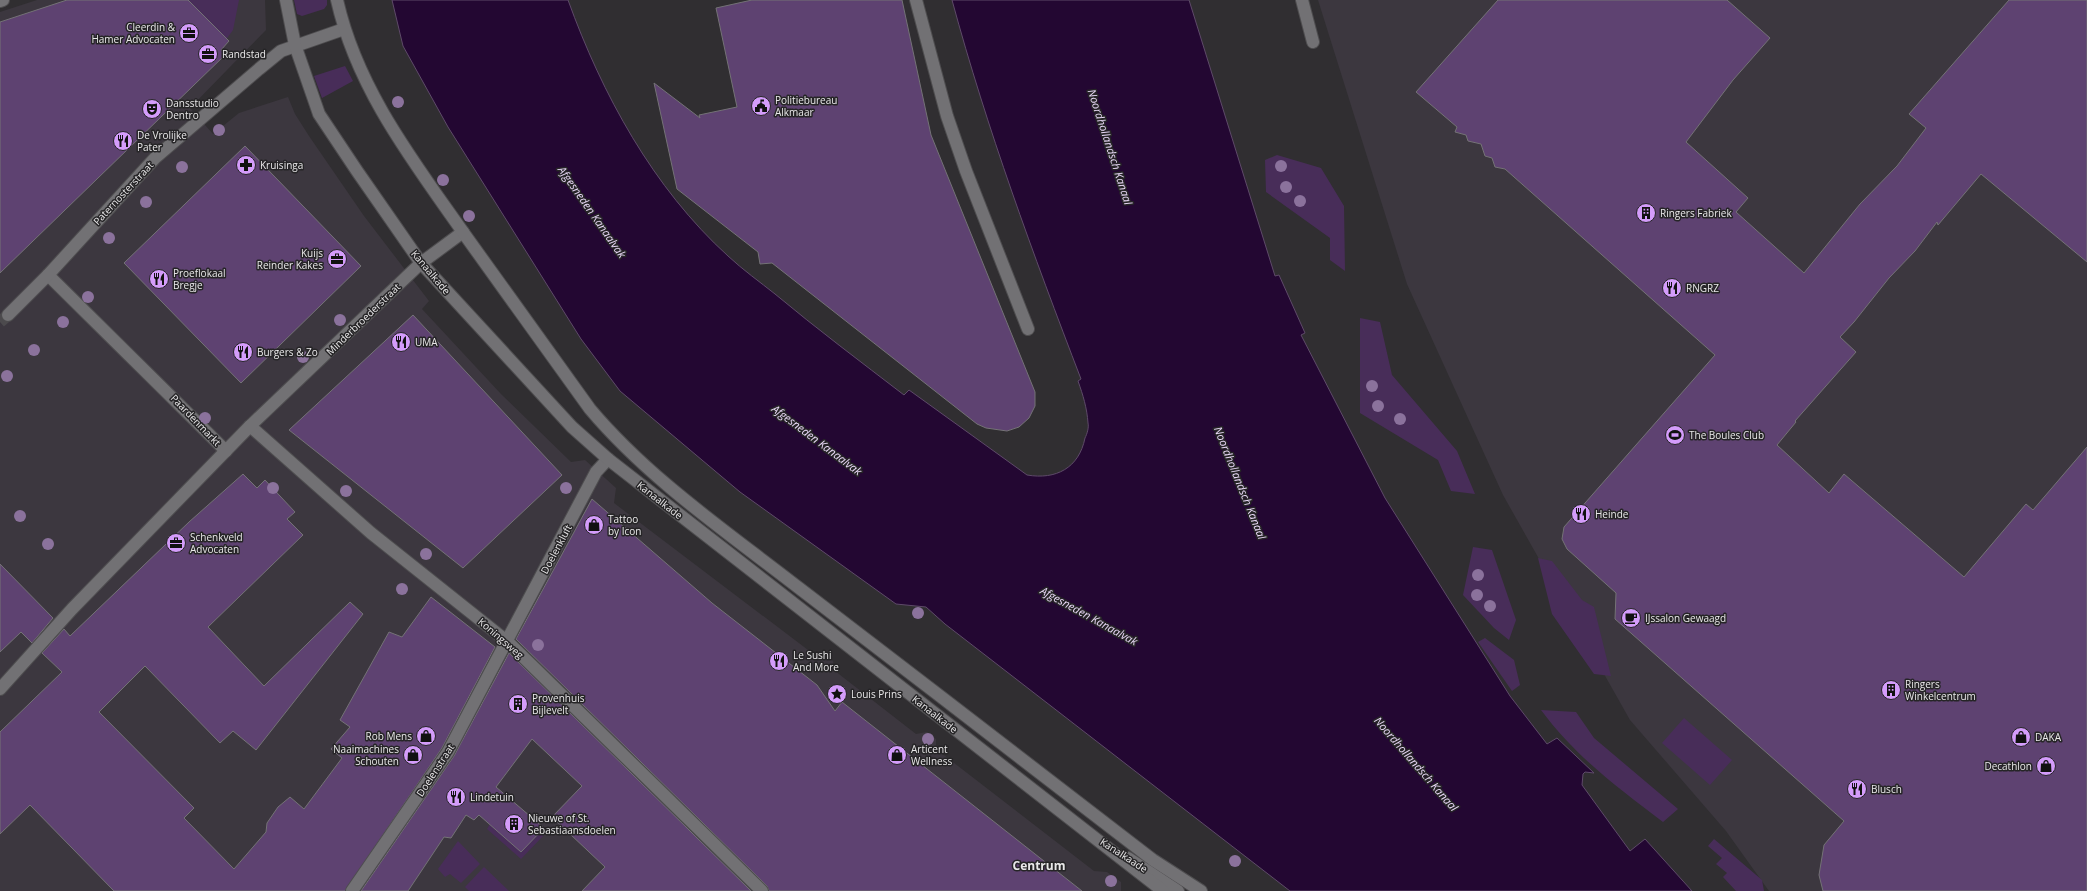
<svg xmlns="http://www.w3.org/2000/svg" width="2087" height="891" font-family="'Open Sans',sans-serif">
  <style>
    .built { fill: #3c373f }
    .green { fill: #482d59 }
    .water { fill: #230732; stroke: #5e4a69 }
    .building { fill: #5e4271; stroke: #747276 }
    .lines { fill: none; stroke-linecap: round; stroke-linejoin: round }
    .street-tunnel { stroke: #4c4a4d; stroke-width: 12; stroke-dasharray: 12 6; stroke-linecap: butt }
    .lane-casing { stroke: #4e4d4f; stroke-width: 14 }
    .street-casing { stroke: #4e4d4f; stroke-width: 14 }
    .secondary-casing { stroke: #4e4d4f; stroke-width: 14 }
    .lane { stroke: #727174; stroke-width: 12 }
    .street { stroke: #727174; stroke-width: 12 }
    .secondary { stroke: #727174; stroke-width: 12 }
    .tree { fill: #8b729c }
    .labels { text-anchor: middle; stroke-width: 3; stroke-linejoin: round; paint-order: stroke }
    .poi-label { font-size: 10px; fill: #e9e8e9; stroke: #262527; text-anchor: start }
    .street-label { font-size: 10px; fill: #e9e8e9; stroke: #262527 }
    .water-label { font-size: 11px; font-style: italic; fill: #ead9f8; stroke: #262527 }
    .quarter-label { font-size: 12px; font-weight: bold; fill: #e9e8e9; stroke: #262527 }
  </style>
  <rect width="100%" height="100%" fill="#302e31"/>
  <g class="built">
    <path d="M37,0h228l1,30 -76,78 23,26 26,-21 49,-16 7,17 14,22 55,80 65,85 -7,8 79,85 70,68 14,-2 31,28 -2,15 198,150 10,-1 11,9 2,10 81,63 11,-2 9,7v10l158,122 13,1 14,10v9h-1121v-879z"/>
    <path d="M1318,0h769v891h-318l-43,-60 -96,-111 -127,-225 -96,-211z"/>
  </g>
  <g class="green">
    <path d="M188,0h51l-6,30 -8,11z"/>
    <path d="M294,0h33v5l-3,4 -22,7 -5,-2z"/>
    <path d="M345,66l8,15 -31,17 -8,-22z"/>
    <path d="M1277,155l44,13 23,38 1,65 -15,-11v-22l-64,-46 -1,-32z"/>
    <path d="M1360,318l20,4 12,53 65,76 18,43 -24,-3 -13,-31 -78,-47z"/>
    <path d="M1473,547l19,3 24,70 -7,20 -15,-12 -31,-33z"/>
    <path d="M1538,558l14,3 30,39 12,7 17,69 -17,-2 -42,-60z"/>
    <path d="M1485,638l29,22 6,25 -8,6 -34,-49z"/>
    <path d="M1541,710l35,2 18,26 84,71 -15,13c-46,-35 -87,-65 -122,-112z"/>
    <path d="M1684,718l48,42 -22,25 -48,-42z"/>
    <path d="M490,824l53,5 3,4 -25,26 -34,-30z"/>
    <path d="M1714,839l48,41 2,11h-28l-13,-14 4,-4 -11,-9 6,-6 -14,-12z"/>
    <path d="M458,841l22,23 -19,19 -11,-9 -5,3 -7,-8z"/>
    <path d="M484,867l25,24h-40l-4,-4z"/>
  </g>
  <path class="water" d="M392,0h176c34,94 85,188 160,256 15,14 32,26 47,38 42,35 86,68 129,101l5,-5 118,85c29,5 52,-7 58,-37 2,-4 4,-10 3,-15 -1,-15 -5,-28 -10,-42l3,-2c-48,-125 -94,-250 -129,-379h237l86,276 4,-1 26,58 -4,2 84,163 125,198 37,48 10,-6 37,35 -9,-1 -2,2 -1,11 48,66 15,-12 47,52h-402l-345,-267 -19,-17 -30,-3 -156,-112 -120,-101 -39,-52 -133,-212 -45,-81z"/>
  <g class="building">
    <path d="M67,0h121l41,41 -8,9 5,4 -226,219v-251z"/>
    <path d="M752,0h150l29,135 104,257v14l-6,12 -10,9 -12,4 -21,-3 -9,-4 -205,-161 -12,1 -2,-12 -81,-63 -23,-106 46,35 -1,-3 38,-8 -21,-99z"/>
    <path d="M1498,0h229l43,38 -37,42 -47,62 62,56 -12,14 68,61 56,-69 37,-38 29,-38 -17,-14 100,-114h78v262l-106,-88 -43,51 -1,-3 -22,29 -26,27 -35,44 -14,15 16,15 -61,69 1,1 -19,23 52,48 15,-19 120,103 62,-73 7,6 54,-63v444h-264l-4,-16 5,-30 20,-24 -229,-202 1,-26 -49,-44 -5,-10 2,-12 151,-172 -210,-186 -10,-2 -3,-9 -7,-2 -4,-12 -13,-3 -2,-6 -11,-3 2,-5 -41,-35z"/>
    <path d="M245,146l116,120 -120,117 -117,-120z"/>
    <path d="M413,315l149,160 -99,93 -174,-138z"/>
    <path d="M243,474l14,14 8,-8 30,32 -8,7 16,16 -95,92 56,59 86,-84 13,12 -107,136 -23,-19 -13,12 -75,-77 -46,46 95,96 -10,10 50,51 32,-37 1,-9 11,-16 12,-10 14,12 38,-51 -11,-9 19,-22 -10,-7 49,-88 13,5 29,-40 64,50 -53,101 -97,143h-231l-84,-86 -30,29v-102l62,-60 -20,-19 22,-24 6,7 119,-114z"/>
    <path d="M592,499l120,104 105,82 18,26 7,-9 240,189h-313l-2,-5 -251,-247z"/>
    <path d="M0,564l53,54 -21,25 -11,-11 -21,20z"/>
    <path d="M509,653l242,238h-169l23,-24 -53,-50 30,-31 -50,-47 -36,48 48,41 -23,24 -42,-37 -5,5 -8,-5 -15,23 -7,-1 -36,54h-47l93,-135z"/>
  </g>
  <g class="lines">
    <path class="street-tunnel" d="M0,322l8,-7"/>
    <g class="lane-casing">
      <g id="lane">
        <path d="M916,0l31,116 19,55 62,158"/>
        <path d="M1302,0l11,42"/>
        <path d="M1128,858l50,33"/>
      </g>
    </g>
    <g class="street-casing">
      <g id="street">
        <path d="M0,1l3,-1"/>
        <path d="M48,275l178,176"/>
        <path d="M8,315l40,-40 107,-117 104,-89 22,-18 63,-22"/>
        <path d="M250,426l121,107 137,109 254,249"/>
        <path d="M0,689l72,-80 178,-183 171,-163 42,-31"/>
        <path d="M352,891l96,-139 148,-280 12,-13"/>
      </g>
    </g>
    <g class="secondary-casing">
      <g id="secondary">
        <path d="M286,0l9,45 24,69 38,57 64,92 151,164 36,32 555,432"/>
        <path d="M337,0c20,89 76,161 128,235 41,58 83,116 125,174 59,70 137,123 209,179 118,91 236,180 354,272l48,31"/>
      </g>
    </g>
    <use href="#lane" class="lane"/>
    <use href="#street" class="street"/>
    <use href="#secondary" class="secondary"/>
  </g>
  <g class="tree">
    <circle cx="398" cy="102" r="6"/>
    <circle cx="219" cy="130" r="6"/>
    <circle cx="1281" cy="166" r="6"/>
    <circle cx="182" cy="167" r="6"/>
    <circle cx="443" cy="180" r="6"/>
    <circle cx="1286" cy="187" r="6"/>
    <circle cx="1300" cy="201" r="6"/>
    <circle cx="146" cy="202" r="6"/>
    <circle cx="469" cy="216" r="6"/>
    <circle cx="109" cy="238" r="6"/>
    <circle cx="88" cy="297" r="6"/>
    <circle cx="340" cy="320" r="6"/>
    <circle cx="63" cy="322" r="6"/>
    <circle cx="34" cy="350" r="6"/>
    <circle cx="303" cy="357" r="6"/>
    <circle cx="7" cy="376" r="6"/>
    <circle cx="1372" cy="386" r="6"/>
    <circle cx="1378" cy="406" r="6"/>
    <circle cx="205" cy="418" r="6"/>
    <circle cx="1400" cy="419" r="6"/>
    <circle cx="273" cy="488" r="6"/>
    <circle cx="566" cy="488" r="6"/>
    <circle cx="346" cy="491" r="6"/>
    <circle cx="20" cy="516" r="6"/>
    <circle cx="48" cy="544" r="6"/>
    <circle cx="426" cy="554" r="6"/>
    <circle cx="1478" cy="575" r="6"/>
    <circle cx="402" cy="589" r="6"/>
    <circle cx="1477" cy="595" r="6"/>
    <circle cx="1490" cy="606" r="6"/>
    <circle cx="918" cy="613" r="6"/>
    <circle cx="538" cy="645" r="6"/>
    <circle cx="928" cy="739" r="6"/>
    <circle cx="1235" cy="861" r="6"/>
    <circle cx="1111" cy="881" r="6"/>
  </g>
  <defs>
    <g id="office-disc" transform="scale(1)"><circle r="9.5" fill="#d49cfb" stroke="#262527"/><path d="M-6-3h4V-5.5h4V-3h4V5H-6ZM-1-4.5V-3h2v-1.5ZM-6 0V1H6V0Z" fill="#111"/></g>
    <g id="civic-disc" transform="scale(1)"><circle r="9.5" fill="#d49cfb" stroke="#262527"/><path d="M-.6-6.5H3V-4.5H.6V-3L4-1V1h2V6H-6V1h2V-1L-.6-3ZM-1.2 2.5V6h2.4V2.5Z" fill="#111"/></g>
    <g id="theatre-disc" transform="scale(1)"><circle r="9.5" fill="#d49cfb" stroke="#262527"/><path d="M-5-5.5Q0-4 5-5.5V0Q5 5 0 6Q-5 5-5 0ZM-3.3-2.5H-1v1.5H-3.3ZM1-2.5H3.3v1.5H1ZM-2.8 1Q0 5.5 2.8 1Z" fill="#111"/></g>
    <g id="restaurant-disc" transform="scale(1)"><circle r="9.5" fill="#d49cfb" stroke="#262527"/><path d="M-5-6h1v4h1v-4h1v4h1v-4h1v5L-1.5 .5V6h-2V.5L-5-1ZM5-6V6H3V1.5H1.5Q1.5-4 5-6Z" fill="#111"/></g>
    <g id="pharmacy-disc" transform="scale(1)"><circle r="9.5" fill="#d49cfb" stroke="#262527"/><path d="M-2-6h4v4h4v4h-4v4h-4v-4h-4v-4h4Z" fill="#111"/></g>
    <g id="building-disc" transform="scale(1)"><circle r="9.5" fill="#d49cfb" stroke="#262527"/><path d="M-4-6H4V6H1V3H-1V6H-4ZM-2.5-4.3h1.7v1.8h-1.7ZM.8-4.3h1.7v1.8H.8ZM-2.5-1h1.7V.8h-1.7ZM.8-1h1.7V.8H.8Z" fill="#111"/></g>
    <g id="stadium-disc" transform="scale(1)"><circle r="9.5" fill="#d49cfb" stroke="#262527"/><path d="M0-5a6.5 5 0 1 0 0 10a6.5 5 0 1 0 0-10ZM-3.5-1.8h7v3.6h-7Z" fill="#111"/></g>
    <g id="shop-disc" transform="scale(1)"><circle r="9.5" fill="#d49cfb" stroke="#262527"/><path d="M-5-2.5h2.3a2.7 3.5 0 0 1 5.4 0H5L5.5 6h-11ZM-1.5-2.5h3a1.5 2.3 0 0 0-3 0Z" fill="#111"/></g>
    <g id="cafe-disc" transform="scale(1)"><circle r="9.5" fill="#d49cfb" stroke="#262527"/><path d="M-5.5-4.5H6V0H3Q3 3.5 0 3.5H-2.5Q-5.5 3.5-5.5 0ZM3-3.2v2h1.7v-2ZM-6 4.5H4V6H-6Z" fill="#111"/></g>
    <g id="sight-disc" transform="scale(1)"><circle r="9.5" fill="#d49cfb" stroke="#262527"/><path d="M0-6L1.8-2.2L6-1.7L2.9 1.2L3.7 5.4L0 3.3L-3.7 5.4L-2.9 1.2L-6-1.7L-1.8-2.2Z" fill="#111"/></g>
  </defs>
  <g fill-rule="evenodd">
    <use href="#office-disc" x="189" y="33"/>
    <use href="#office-disc" x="208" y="54"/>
    <use href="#civic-disc" x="761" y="106"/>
    <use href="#theatre-disc" x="152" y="109"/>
    <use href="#restaurant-disc" x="123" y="141"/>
    <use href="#pharmacy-disc" x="246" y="165"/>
    <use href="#building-disc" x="1646" y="213"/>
    <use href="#office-disc" x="337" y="259"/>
    <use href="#restaurant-disc" x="159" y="279"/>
    <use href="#restaurant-disc" x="1672" y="288"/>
    <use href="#restaurant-disc" x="401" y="342"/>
    <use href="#restaurant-disc" x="243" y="352"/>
    <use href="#stadium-disc" x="1675" y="435"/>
    <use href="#restaurant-disc" x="1581" y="514"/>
    <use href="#shop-disc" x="594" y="525"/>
    <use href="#office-disc" x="176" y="543"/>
    <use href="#cafe-disc" x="1631" y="618"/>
    <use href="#restaurant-disc" x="779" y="661"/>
    <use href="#building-disc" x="1891" y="690"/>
    <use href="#sight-disc" x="837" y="694"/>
    <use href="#building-disc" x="518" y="704"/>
    <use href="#shop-disc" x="426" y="736"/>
    <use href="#shop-disc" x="2021" y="737"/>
    <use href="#shop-disc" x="413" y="755"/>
    <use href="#shop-disc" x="897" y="755"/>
    <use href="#shop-disc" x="2046" y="766"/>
    <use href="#restaurant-disc" x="1857" y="789"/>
    <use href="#restaurant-disc" x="456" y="797"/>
    <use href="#building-disc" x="514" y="824"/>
  </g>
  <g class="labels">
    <g class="poi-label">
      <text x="175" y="31" text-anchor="end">Cleerdin &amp;<tspan x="175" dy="12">Hamer Advocaten</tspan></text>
      <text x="222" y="58">Randstad</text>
      <text x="775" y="104">Politiebureau<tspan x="775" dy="12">Alkmaar</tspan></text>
      <text x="166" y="107">Dansstudio<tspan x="166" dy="12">Dentro</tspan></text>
      <text x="137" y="139">De Vrolijke<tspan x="137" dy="12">Pater</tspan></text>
      <text x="260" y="169">Kruisinga</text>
      <text x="1660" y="217">Ringers Fabriek</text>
      <text x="323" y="257" text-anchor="end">Kuijs<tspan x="323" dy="12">Reinder Kakes</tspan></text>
      <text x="173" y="277">Proeflokaal<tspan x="173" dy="12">Bregje</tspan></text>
      <text x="1686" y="292">RNGRZ</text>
      <text x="415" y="346">UMA</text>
      <text x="257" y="356">Burgers &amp; Zo</text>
      <text x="1689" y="439">The Boules Club</text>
      <text x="1595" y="518">Heinde</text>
      <text x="608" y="523">Tattoo<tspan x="608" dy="12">by Icon</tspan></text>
      <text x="190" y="541">Schenkveld<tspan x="190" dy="12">Advocaten</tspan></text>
      <text x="1645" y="622">IJssalon Gewaagd</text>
      <text x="793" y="659">Le Sushi<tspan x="793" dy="12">And More</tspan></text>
      <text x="1905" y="688">Ringers<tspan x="1905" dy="12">Winkelcentrum</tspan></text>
      <text x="851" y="698">Louis Prins</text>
      <text x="532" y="702">Provenhuis<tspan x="532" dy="12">Bijlevelt</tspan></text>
      <text x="412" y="740" text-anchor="end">Rob Mens</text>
      <text x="2035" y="741">DAKA</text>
      <text x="399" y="753" text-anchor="end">Naaimachines<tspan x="399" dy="12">Schouten</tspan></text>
      <text x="911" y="753">Articent<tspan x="911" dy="12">Wellness</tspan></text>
      <text x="2032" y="770" text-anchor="end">Decathlon</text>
      <text x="1871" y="793">Blusch</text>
      <text x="470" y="801">Lindetuin</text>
      <text x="528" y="822">Nieuwe of St.<tspan x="528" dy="12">Sebastiaansdoelen</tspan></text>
    </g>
    <g class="street-label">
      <text transform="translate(123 193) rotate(-47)" y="4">Paternosterstraat</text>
      <text transform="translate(431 272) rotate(50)" y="4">Kanaalkade</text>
      <text transform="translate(363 319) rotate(-44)" y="4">Minderbroederstraat</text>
      <text transform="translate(196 420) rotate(46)" y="4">Paardenmarkt</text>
      <text transform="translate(660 500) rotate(38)" y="4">Kanaalkade</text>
      <text transform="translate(556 549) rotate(-62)" y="4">Doelenkluft</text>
      <text transform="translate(501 638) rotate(41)" y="4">Koningsweg</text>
      <text transform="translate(935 714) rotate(38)" y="4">Kanaalkade</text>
      <text transform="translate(435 770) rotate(-57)" y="4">Doelenstraat</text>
      <text transform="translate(1124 855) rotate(33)" y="4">Kanalkaade</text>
    </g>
    <g class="water-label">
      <text transform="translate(1110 147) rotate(72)" y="4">Noordhollandsch Kanaal</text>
      <text transform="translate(592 212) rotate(55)" y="4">Afgesneden Kanaalvak</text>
      <text transform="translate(817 440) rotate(37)" y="4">Afgesneden Kanaalvak</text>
      <text transform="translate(1240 483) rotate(68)" y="4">Noordhollandsch Kanaal</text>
      <text transform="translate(1089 616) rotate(29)" y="4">Afgesneden Kanaalvak</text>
      <text transform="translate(1416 764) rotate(49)" y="4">Noordhollandsch Kanaal</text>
    </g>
    <g class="quarter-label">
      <text x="1039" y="870">Centrum</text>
    </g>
  </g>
</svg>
